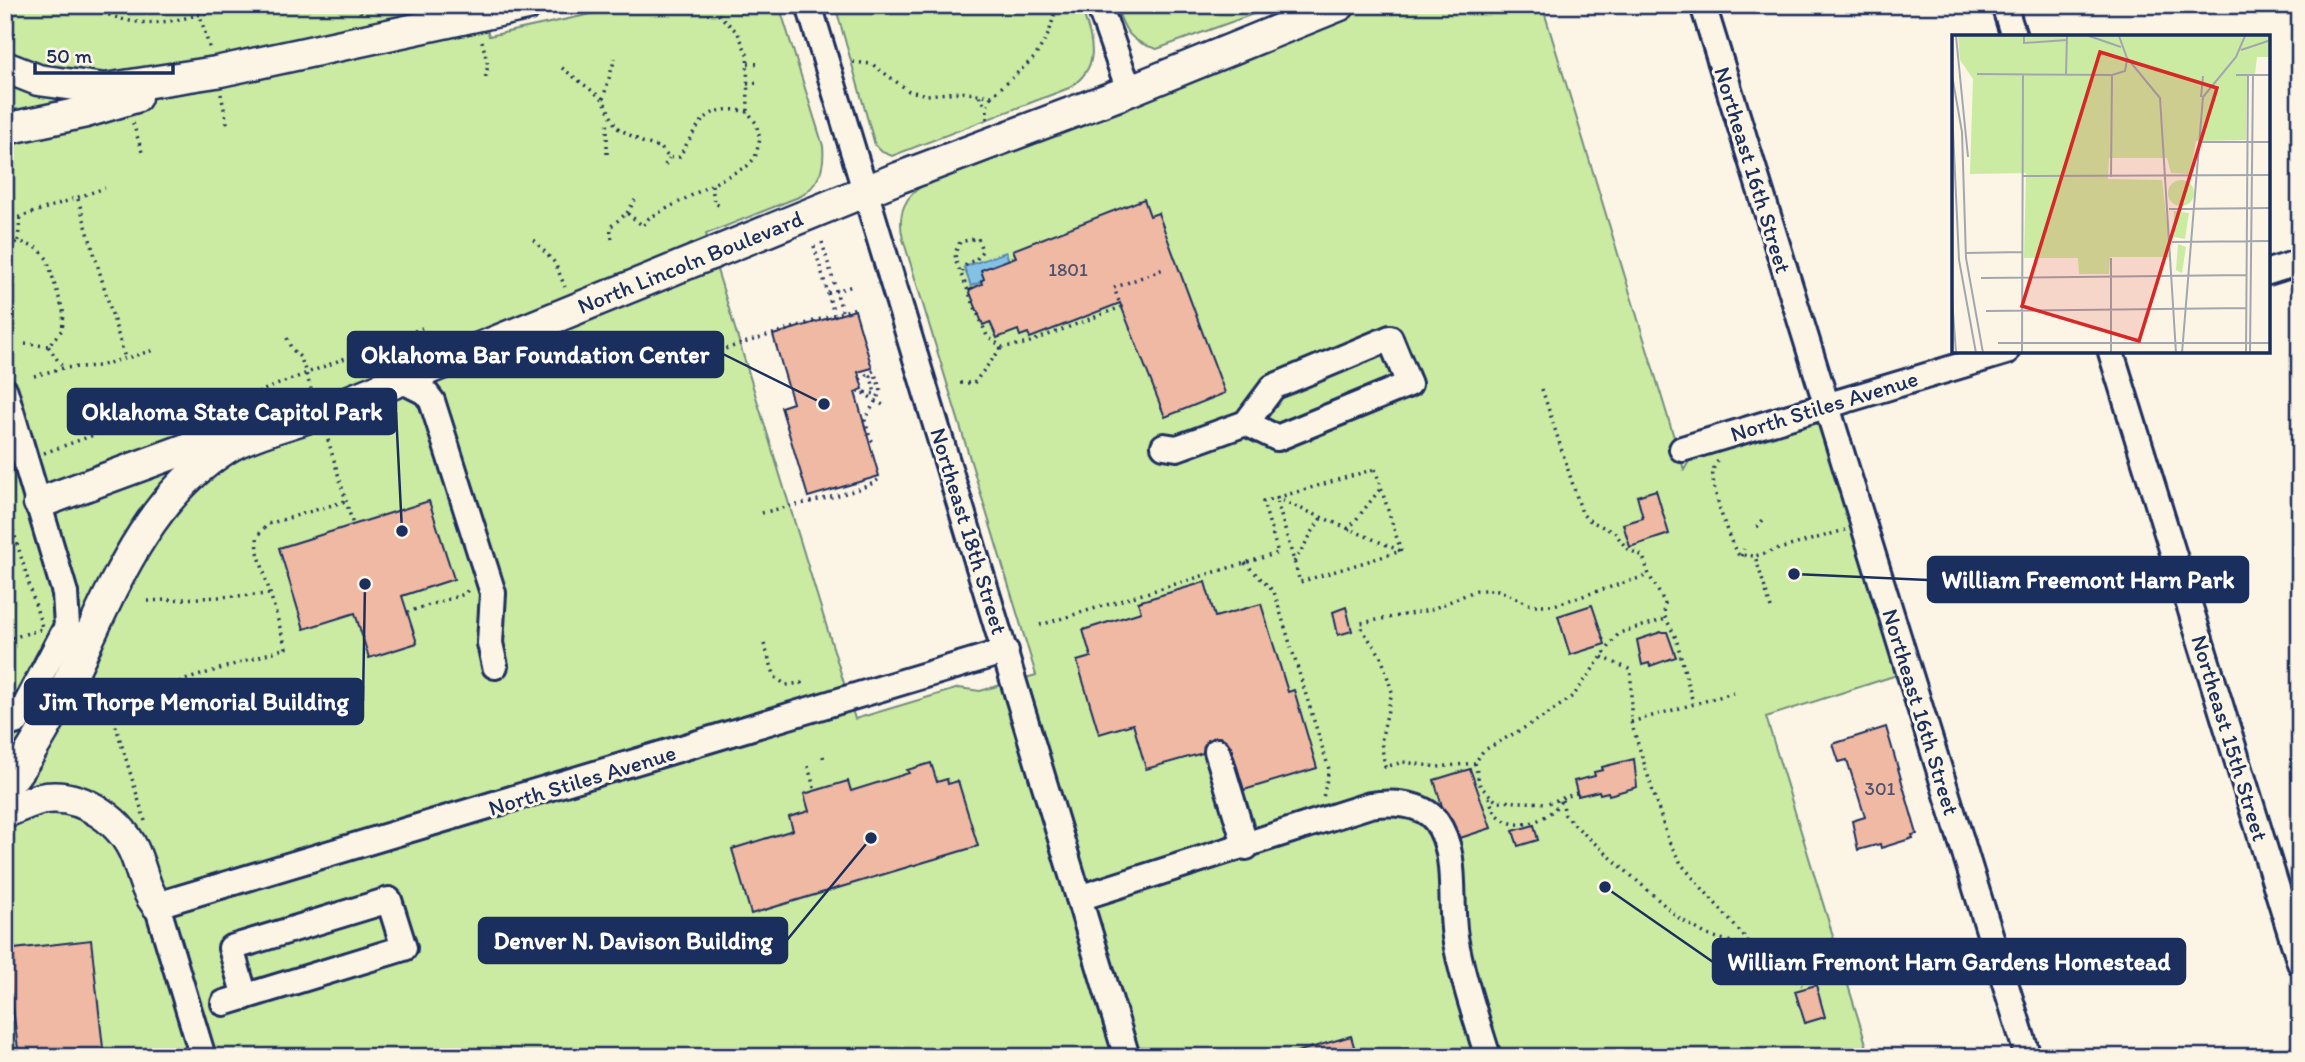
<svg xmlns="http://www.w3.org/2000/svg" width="2305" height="1062" font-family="Itim,sans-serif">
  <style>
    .green { fill: #cbeaa2; stroke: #738c80; stroke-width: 2 }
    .water { fill: #83c2e4; stroke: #5987ae; stroke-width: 2 }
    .building { fill: #efb9a3; stroke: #1b2f5e; stroke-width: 2 }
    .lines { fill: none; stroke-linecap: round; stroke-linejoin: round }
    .minor-casing { stroke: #1b2f5e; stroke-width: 30 }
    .major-casing { stroke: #1b2f5e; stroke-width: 35 }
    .path { stroke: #1b2f5e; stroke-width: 3.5; stroke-dasharray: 2 5; stroke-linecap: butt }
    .minor { stroke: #fcf5e5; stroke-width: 24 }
    .major { stroke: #fcf5e5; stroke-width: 30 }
    .labels { text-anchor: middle; stroke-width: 6; stroke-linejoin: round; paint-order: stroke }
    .number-label { font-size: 19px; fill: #50526f }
    .street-label { font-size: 23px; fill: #1b2f5e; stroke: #fcf5e5 }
    .inset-road { fill: none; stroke: #a2a6af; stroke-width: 2 }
    .view { fill: #d62828; fill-opacity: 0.15; stroke: #d62828; stroke-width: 3.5 }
    .inset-edge { fill: none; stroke: #1b2f5e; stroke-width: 3.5 }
    .leader { fill: none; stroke: #1b2f5e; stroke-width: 2.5 }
    .callout-dot { fill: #1b2f5e; stroke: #fcf5e5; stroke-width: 2.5 }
    .callout { fill: #1b2f5e; stroke: #1b2f5e; stroke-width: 2.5 }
    .callout-label { font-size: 24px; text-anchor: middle; font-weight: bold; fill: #fff }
  </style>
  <rect width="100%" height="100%" fill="#fcf5e5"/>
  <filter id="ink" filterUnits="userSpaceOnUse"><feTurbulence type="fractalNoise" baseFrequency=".0143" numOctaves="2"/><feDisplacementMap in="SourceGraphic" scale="14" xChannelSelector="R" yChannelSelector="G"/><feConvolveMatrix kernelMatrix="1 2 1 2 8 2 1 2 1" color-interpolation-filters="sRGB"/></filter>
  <g filter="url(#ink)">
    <g class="green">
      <path d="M5,5h475l9,31 144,-31h146l44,141c2,21 -3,38 -22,50l-95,38 149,485 104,-31 21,3 56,-16 -133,-436c-6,-24 1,-44 24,-56l442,-178h173l142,465 8,-14 127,-33 81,251 -134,43 104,340h-1865z"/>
      <path d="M835,5h246c10,34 23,60 -12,83l-177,68 -10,-4 -7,-7z"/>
      <path d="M1116,5h162l-121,44c-27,-7 -33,-18 -41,-44z"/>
    </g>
    <path class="water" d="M1006,252l3,9 -23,19 -15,6 -7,-19z"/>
    <g class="building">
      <path d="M1144,199l6,17 8,-3 67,180 -60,24 -45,-114 -90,35 -2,-5 -8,3 -2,-6 -21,8 -7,-16 -7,3 -14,-35 13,-6 -1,-3 3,-2 -3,-9 35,-13 -3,-7z"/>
      <path d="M855,310l17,58 -14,4 5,17 -8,3 24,84 -71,21 -27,-90 12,-4 -20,-68z"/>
      <path d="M1656,490l13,44 -39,13 -7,-23 20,-6 -6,-22z"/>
      <path d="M429,501l25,78 -52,17 15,47 -48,15 -14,-45 -51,16 -25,-81z"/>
      <path d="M1205,582l10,35 46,-13 27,88 6,-2 23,78 -73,22 -13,-43 -10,-10 -14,3 -4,13 -57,16 -13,-45 -34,10 -22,-73 14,-4 -8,-27 58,-18 -3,-10z"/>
      <path d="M1592,605l13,39 -35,11 -12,-39z"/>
      <path d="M1346,607l6,24 -14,4 -5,-23z"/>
      <path d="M1661,632h6l9,25 -26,9 -1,-3 -7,2 -5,-25z"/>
      <path d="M1886,727l31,107 -5,1 1,3 -32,10 -1,-4 -22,6 -6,-29 13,-4 -18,-57 -8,2 -6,-18z"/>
      <path d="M1634,759l3,28 -28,8 -1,-3 -8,2 -1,-3 -21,5 -4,-15 21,-5 -1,-4 9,-2 -1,-3z"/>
      <path d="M931,763l6,19 10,-3 1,5 10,-3 20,65 -227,68 -19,-65 61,-19 -4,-13 20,-6 -5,-17 44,-13 3,10 58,-18 -2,-3z"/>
      <path d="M1470,769l21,59 -31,10 -18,-32 -8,-26z"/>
      <path d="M1534,825l4,15 -20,6 -5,-15z"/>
      <path d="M91,940l13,117h-85l-13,-107z"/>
      <path d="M1816,985l9,32 -20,6 -10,-32z"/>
      <path d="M1351,1036l6,21h-64v-4z"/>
    </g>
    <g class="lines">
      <g class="minor-casing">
        <g id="minor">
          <path d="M809,5l318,1052"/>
          <path d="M1099,5l30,85"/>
          <path d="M1703,5l325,1052"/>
          <path d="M2004,5l10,32"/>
          <path d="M2268,272l32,-10"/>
          <path d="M2111,352l189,611"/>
          <path d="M401,380l24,12 7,9 61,192 -3,50 5,23"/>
          <path d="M5,391l60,202 2,33 -50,95 -12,4"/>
          <path d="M1164,446l13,2 69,-25 27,-36 117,-49 19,46 -132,54 -31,-15"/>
          <path d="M1682,449l324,-97"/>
          <path d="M1217,751l29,96"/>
          <path d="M1079,898l291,-93c20,-3 52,-3 66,16 23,32 13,80 19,116 7,40 21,81 33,120"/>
          <path d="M224,1003l180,-55 -15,-48 -158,48 14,49"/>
          <path d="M203,1057l-46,-152 849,-254"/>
        </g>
      </g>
      <g class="major-casing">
        <g id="major">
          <path d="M5,67l33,13 67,9 111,-17 311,-67"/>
          <path d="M5,129l81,-17 50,-15"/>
          <path d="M39,503l196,-72"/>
          <path d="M5,787c85,-102 103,-263 220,-338 25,-16 67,-25 95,-36l578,-235 223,-84 219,-89"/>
          <path d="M5,812c13,-4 28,-13 41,-14 38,-4 77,24 90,58 7,18 9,34 21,49"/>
        </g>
      </g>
      <g class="path">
        <path d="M90,5c48,30 90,16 139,0"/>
        <path d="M197,5l13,45"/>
        <path d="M358,5l4,13"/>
        <path d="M482,41l6,24 -3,15"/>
        <path d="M853,62l19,2 37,27 18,4 33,-3 32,4 43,-39 14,-24 8,-28"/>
        <path d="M748,63l11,1"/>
        <path d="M562,68l41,31 13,28 26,15 19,6 8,10 10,-1c20,-32 25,-55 69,-45"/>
        <path d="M747,84l11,-1"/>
        <path d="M221,94l7,34"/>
        <path d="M979,96l8,11"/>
        <path d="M603,99l12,-41"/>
        <path d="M987,119v-12l4,-10"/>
        <path d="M133,123l9,29"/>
        <path d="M607,154v-28l3,-6"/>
        <path d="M665,165l4,-7"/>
        <path d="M712,185l2,18 9,4"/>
        <path d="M78,199l47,159"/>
        <path d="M627,213l8,-13"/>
        <path d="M20,218l-2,23 21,8 8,10 17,55 -2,16 -14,16 15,22"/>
        <path d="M5,222l100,-34"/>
        <path d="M612,239l-2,-12 17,-14 16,13 6,-8 98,-52 8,-8 5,-19 -4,-16 -8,-11 -1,-58 -9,-21 -20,-19"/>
        <path d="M534,240l21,23 10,24"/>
        <path d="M822,242l20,69"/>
        <path d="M814,246l20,68"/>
        <path d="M5,253l13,-12"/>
        <path d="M962,272l5,-9 9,-3 6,-9 -4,-13 -18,4 -5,11 1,9 31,74 15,11 23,-3 96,-37 -7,-19 49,-19"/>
        <path d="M828,293l25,-7"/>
        <path d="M5,321l12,-4"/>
        <path d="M287,338l4,10 10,10 10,31"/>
        <path d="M25,344l23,2"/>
        <path d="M712,353l147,-46"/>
        <path d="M34,376l29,-8 36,-2 55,-16"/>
        <path d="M860,379l18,-11"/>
        <path d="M960,383h14l28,-36"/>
        <path d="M1542,389l40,124 5,6 28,14 12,16 16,7 6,19 16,28 -1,12 12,23 17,65"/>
        <path d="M858,391l17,3 -4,-18 4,-2 6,17 -16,29 5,18 5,6"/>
        <path d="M863,393l20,12"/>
        <path d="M326,433l27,92"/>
        <path d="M44,453l58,-21 51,-3 37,-10 232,-91"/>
        <path d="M1718,461c-2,3 -5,7 -5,10 -3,12 17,76 26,84l16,1"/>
        <path d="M1375,469l26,82 -101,31 -24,-84z"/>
        <path d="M5,503l37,124"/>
        <path d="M762,513c23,-7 107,-20 119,-36"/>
        <path d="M1757,527l6,-7"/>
        <path d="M1348,530l33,-42"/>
        <path d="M1741,556l3,-7"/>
        <path d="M1294,562l27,-44"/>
        <path d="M1245,563l29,29 55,177 -6,29"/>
        <path d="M148,601l123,-7"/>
        <path d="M1771,608l-16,-52 90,-26"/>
        <path d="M407,612l58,-18 4,-6"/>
        <path d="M1040,625l238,-72 -15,-51 13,-4 125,53"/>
        <path d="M5,640l37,-11"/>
        <path d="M764,644l11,33 11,8 15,-2 2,6"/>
        <path d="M1602,657l29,13v52l38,120 13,23 72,83 48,37"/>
        <path d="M5,672l5,16"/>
        <path d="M1631,722l102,-29"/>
        <path d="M823,756l1,4"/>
        <path d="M1475,763l-37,4 -35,-5 -18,5 -4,-26 11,-49 -11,-36 -18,-25 -2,-8 69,-13 47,-20h21l33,15h23l95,-30"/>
        <path d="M808,766l7,25"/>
        <path d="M1577,793l-29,10 -52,-2 -16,-15 -5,-23 8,-12 64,-36 27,-20 45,-62 47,-14"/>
        <path d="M1489,797c9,40 54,31 72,4"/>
        <path d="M1562,800l3,15 16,16 99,88 27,16 46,13"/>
        <path d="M145,821l-36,-117 177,-56 -28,-96 -1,-16 11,-12 78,-23"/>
      </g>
      <use href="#minor" class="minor"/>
      <use href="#major" class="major"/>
    </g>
  </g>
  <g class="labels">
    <g class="number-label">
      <text x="1068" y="276">1801</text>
      <text x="1880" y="795">301</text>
    </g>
    <g class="street-label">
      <text transform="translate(1753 170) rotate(73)" y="8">Northeast 16th Street</text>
      <text transform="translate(690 262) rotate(-22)" y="8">North Lincoln Boulevard</text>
      <text transform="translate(1824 406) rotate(-17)" y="8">North Stiles Avenue</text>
      <text transform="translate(969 531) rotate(73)" y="8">Northeast 18th Street</text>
      <text transform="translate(1921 712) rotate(73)" y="8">Northeast 16th Street</text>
      <text transform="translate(2230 738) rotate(73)" y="8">Northeast 15th Street</text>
      <text transform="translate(582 780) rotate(-17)" y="8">North Stiles Avenue</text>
    </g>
  </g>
  <g transform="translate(1952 35)">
    <rect width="318" height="318" fill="#fcf5e5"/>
    <path d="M6,1h312v21h-13l-2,17h-8l-1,66 -50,1 -6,33 -19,-1 -4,-15h-58l-1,21 54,1 9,77h-61l-1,17h-30l-1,-16h-54l2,-85 -56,1 3,-95 -13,-19zM216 158a13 13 0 1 1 26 0a13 13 0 1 1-26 0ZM222,176l15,2 -4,26 -11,-2zM226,209l8,3 -4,26 -6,-3z" fill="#cbeaa2"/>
    <path class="inset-road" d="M4,1l12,121M72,1v7l43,-3M137,1l32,11M167,1l8,22 33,40 16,255M289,15l30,-10M25,39l135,1 -1,102M0,40l10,57 4,126 17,95M114,40l1,-39M160,40l13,-4 2,-11M284,40h35M249,62l2,-21M0,74l7,151 17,93M248,107h71M71,141l248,-1M217,174l102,-1M220,207l99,-1M14,218l56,-1M29,243l265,-3M0,263l4,55M34,276l260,-3M46,308h273M70,318l1,-279M159,318v-95M230,318l21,-256 33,-40 9,-21M294,318l2,-278M298,318l3,-278"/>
    <path class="view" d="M148,17l117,36 -78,253 -117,-35z"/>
    <rect width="318" height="318" class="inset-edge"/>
  </g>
  <path class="leader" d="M824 404L723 354M402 531L396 412M1794 574L1928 580M365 584L363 701M871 838L787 940M1605 887L1713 962"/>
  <g class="callout-dot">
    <circle cx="824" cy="404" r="7"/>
    <circle cx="402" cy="531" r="7"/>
    <circle cx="1794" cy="574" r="7"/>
    <circle cx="365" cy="584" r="7"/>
    <circle cx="871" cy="838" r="7"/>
    <circle cx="1605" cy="887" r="7"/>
  </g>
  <g class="callout">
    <rect x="348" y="332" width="375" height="45" rx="7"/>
    <rect x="68" y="389" width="328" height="45" rx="7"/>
    <rect x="1928" y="557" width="320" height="45" rx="7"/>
    <rect x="25" y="679" width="338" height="45" rx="7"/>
    <rect x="479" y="918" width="308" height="45" rx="7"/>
    <rect x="1713" y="939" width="472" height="45" rx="7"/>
  </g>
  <g class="callout-label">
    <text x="535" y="363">Oklahoma Bar Foundation Center</text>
    <text x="232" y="420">Oklahoma State Capitol Park</text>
    <text x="2088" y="588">William Freemont Harn Park</text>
    <text x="194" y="710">Jim Thorpe Memorial Building</text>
    <text x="633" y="949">Denver N. Davison Building</text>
    <text x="1949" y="970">William Fremont Harn Gardens Homestead</text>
  </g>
  <rect width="2305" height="1062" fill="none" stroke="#fcf5e5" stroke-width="28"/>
  <rect x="14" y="14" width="2277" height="1034" fill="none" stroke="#1b2f5e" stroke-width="2.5" filter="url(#ink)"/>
  <path d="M35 63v10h138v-10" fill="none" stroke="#1b2f5e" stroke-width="3.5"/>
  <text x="46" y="63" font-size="21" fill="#1b2f5e" stroke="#fcf5e5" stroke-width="5" paint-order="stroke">50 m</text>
</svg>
